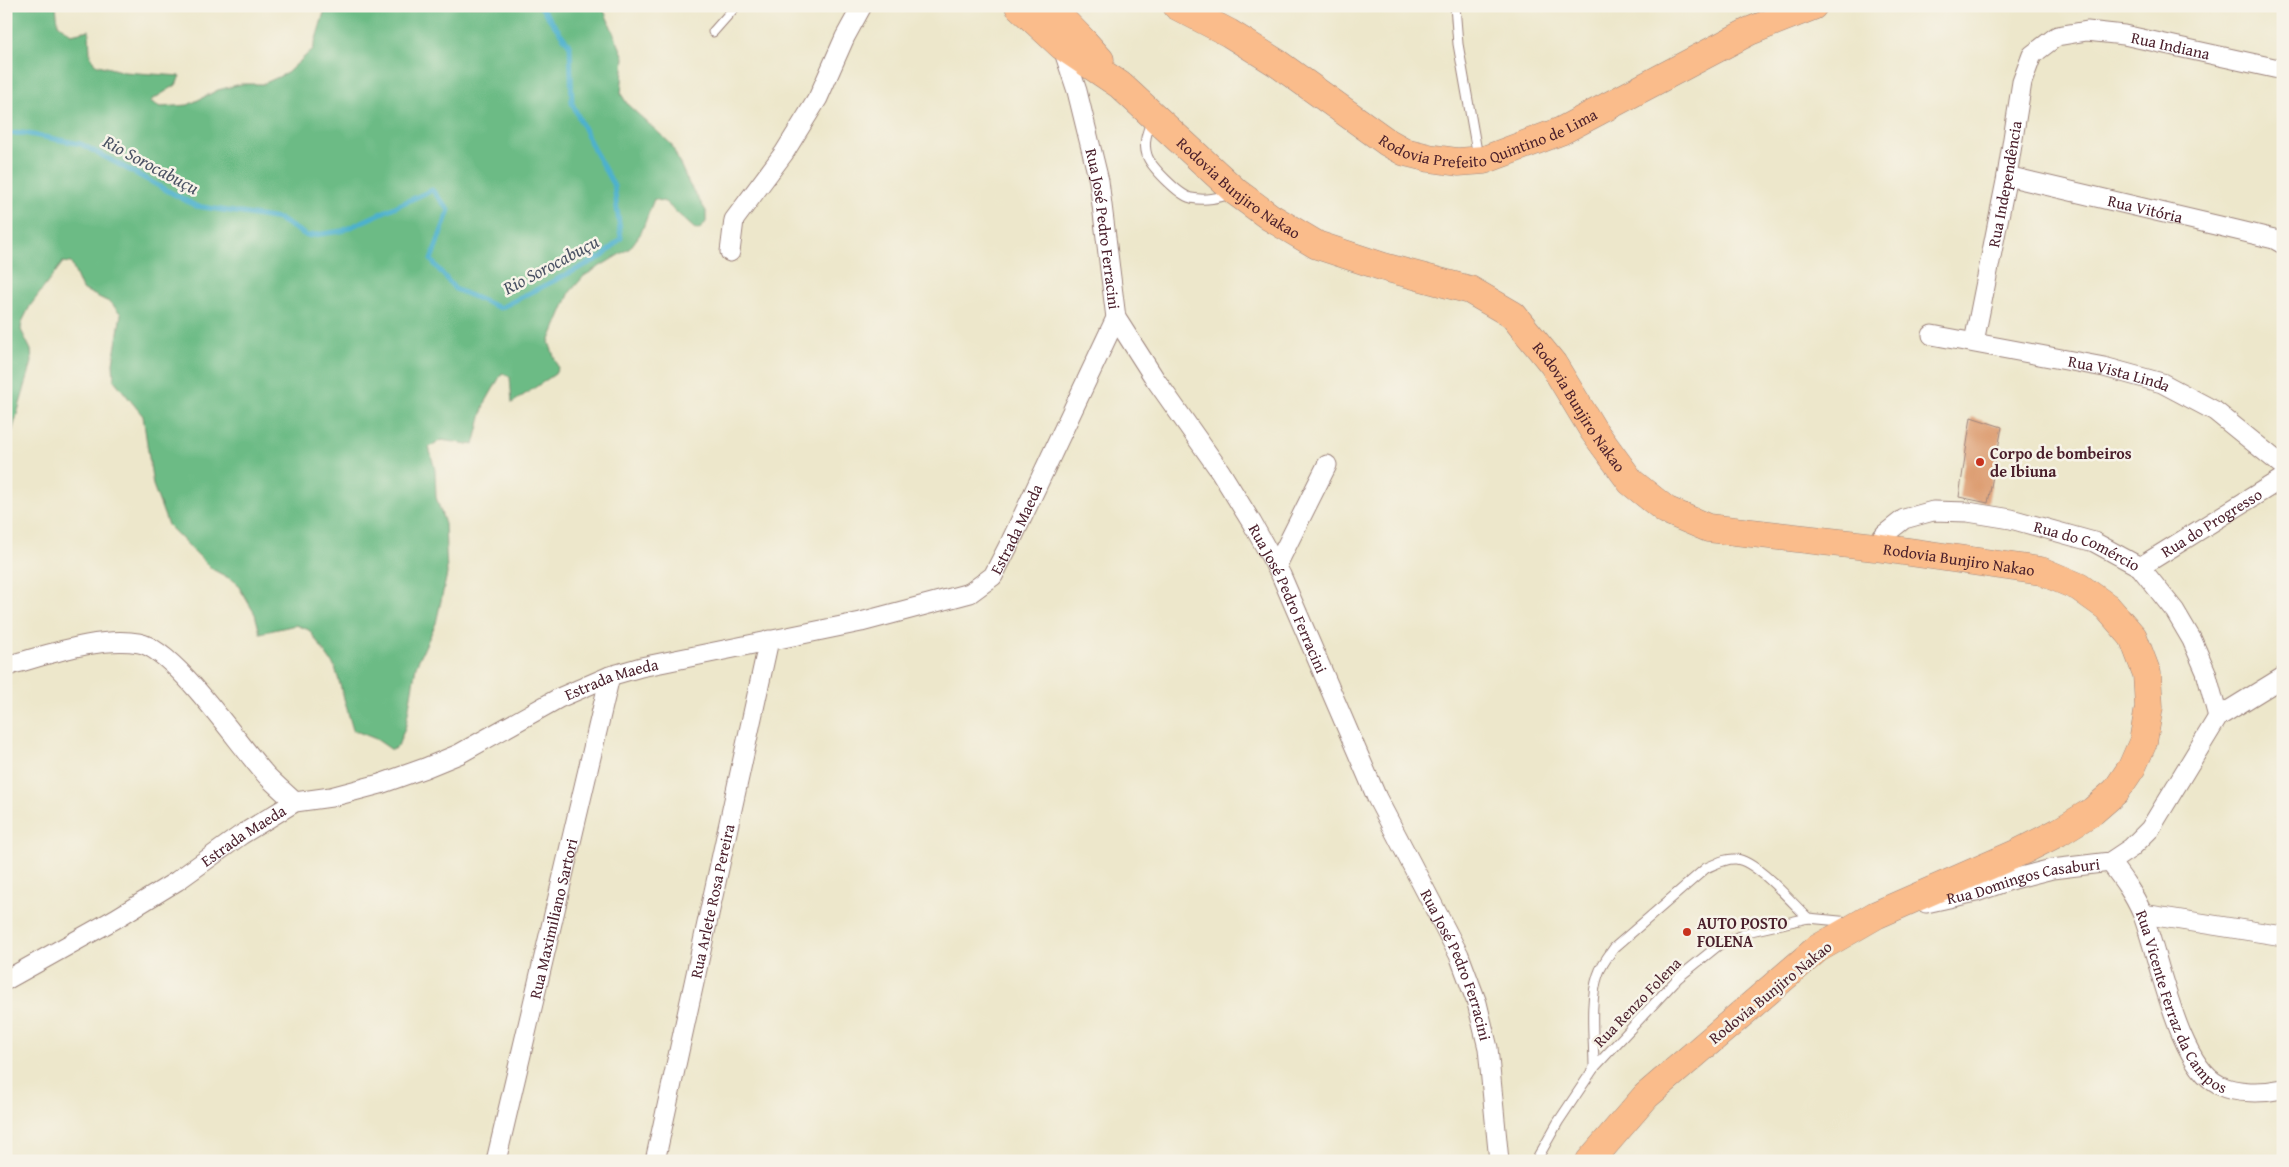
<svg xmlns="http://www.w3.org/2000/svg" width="2289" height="1167" font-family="'Gentium Book Plus',serif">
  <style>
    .forest { fill: #6cbb85; stroke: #5b6d58 }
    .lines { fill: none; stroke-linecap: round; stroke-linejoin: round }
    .stream { stroke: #4eb1cd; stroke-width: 5 }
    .building { fill: #db986a }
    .service-casing { stroke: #9c837b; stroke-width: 11 }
    .minor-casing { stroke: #9c837b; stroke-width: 21 }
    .primary-casing { stroke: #9c837b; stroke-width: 29 }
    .service { stroke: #fff; stroke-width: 9 }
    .minor { stroke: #fff; stroke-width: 19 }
    .primary { stroke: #fabc8b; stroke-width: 28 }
    .poi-dot { fill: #c8321e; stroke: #f7f3e8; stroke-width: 2 }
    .labels { text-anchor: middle; stroke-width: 5; stroke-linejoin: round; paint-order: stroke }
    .street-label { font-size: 16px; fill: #4a1f2b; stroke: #f7f3e8 }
    .poi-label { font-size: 16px; font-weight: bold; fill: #4a1f2b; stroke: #f7f3e8; text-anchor: start }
    .water-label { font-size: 18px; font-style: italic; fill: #4b5264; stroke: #f7f3e8 }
  </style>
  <rect width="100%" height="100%" fill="#f7f3e8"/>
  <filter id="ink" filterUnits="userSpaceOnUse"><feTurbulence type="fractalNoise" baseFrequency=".02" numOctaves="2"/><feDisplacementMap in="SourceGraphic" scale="10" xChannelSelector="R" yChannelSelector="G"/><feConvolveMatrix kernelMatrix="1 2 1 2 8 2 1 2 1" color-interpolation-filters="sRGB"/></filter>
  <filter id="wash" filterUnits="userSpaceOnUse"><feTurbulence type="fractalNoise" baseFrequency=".0096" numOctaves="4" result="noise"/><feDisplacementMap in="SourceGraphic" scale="20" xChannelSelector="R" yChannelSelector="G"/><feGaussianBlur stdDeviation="1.12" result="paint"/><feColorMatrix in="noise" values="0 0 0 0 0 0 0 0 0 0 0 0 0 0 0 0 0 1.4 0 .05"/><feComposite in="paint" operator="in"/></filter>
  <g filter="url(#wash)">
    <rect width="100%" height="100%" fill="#ede7cb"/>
    <path class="forest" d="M6,6h50l2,18 13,10 18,-4 1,25 5,9 29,8 56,4 -4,9 -26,16 10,6 28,-2 30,-15 23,-6h22l24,-11 26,-24 13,-43h276l22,51 -3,37 7,11 43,39 18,40 17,27v11l-6,7h-5l-30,-27 -11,-3 -13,34 -11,15 -46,28 -14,16 -21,50 9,26 -3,6 -43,29 -2,-26 -8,-4 -18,32 -10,40 -33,-5 -12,7 6,23 1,27 9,27 2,50 -11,49 -20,43 -10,59 -8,21 -6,4 -16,-11 -23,-9 -18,-63 -26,-37 -13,-5 -36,8 -5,-19 -19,-32 -24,-13 -44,-44 -15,-40 -10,-69 -29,-36 -1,-17 8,-49 -10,-11 -29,-14 -11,-26 -8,-1 -33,44 -8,16 -1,8 10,20 1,12 -20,70 -6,7z"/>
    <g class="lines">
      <path class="stream" d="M6,134l17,-1 58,11 115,62 83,13 28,17 35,-5 90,-41 17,20 -18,50 24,29 45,19 103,-52 18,-18 -7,-52 -20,-36 -22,-47 -2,-57 -30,-40"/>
    </g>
    <g id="blocks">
      <path class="building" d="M1971,417l31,10 -14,76 -29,-6z"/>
    </g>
  </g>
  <g filter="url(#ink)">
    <use href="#blocks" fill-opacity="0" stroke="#9c837b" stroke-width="1"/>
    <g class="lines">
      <g class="service-casing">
        <g id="service">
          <path d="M1455,6l3,38 20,113"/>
          <path d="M713,32l23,-26"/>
          <path d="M1152,120c-5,12 -9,22 -5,35 3,11 32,40 44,43 15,3 27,0 42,-5"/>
          <path d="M1594,1068c0,-28 -5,-67 4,-93 3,-10 10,-19 16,-27l92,-80c10,-4 19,-10 30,-9 21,2 56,44 72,59"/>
          <path d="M1536,1161l22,-39 36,-54 84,-90 41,-33 32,-14 57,-13 42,4"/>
        </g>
      </g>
      <g class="minor-casing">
        <g id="minor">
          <path id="s1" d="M1062,46l15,45 22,90 17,137 39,61 65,92 32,52 29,52 96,223 82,157 18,48 11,45 11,113"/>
          <path id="s2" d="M2007,176l217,51 50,12 9,5"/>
          <path d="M730,252l4,-32 50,-67 34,-55 27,-61 17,-31"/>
          <path id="s3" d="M1932,335l172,32 58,16 53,28 68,55"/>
          <path id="s4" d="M1974,342l33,-166 15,-94 10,-27 25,-19 30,-5 37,4 159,35"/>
          <path id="s5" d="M1875,547l10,-13 19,-15 29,-8 35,1 43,7 83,23 46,25 35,44 17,29 14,32 12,45"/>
          <path d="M1276,567l51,-102"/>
          <path id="s6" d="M2140,567l143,-89"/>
          <path d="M6,668l7,-4c37,-10 88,-28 126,-21 37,7 101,104 128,133 9,9 19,18 28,26"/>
          <path id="s7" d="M2110,862c12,16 24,32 32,51 17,42 35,151 77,172 17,9 45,8 64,4"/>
          <path id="s8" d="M1926,903l50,-11 37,-13 39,-10 58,-7 21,-14 19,-19 68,-112 65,-40"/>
          <path d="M2143,914l140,22"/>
          <path id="s9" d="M6,980l109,-61 62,-38 64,-46 54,-33 36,-5 49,-13 45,-16 34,-14 100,-56 51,-22 31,-9 220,-45 109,-29 23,-17 18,-35 105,-223"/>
          <path id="s10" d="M496,1161l114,-485"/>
          <path id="s11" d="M655,1161l114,-521"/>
        </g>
      </g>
      <g class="primary-casing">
        <g id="primary">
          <path id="s12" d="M1019,6l43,40 58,39 116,107 34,25 47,28 67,22 86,23 43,25 40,49 40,66 38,52 35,28 42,18 167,19 166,24 38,16 28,20 26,30 14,37 2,33 -6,35 -11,25 -16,24 -23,20 -34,21 -39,20 -144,63 -59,34 -171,147 -56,65"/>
          <path d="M1049,6l35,36 16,18"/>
          <path id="s13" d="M1177,6l52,27 48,30 110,79 18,10 24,6 29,4 26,-2 77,-29 189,-100 63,-25"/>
        </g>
      </g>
      <use href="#service" class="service"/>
      <use href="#minor" class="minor"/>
      <use href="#primary" class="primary"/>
    </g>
  </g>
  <g class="poi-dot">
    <circle cx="1980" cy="462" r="5"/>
    <circle cx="1687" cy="932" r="5"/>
  </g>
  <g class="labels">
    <g class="street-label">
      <text dy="6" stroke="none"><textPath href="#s4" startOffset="440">Rua Indiana</textPath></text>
      <text dy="6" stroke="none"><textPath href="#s13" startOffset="358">Rodovia Prefeito Quintino de Lima</textPath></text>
      <text dy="6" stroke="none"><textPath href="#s4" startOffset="161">Rua Independência</textPath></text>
      <text dy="6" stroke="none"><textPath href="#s12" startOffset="286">Rodovia Bunjiro Nakao</textPath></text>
      <text dy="6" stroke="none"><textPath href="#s2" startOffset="142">Rua Vitória</textPath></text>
      <text dy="6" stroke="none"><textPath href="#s1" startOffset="188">Rua José Pedro Ferracini</textPath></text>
      <text dy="6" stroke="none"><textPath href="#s3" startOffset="191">Rua Vista Linda</textPath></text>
      <text dy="6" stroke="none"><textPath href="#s12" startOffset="706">Rodovia Bunjiro Nakao</textPath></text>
      <text dy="6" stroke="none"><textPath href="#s6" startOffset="84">Rua do Progresso</textPath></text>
      <text dy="6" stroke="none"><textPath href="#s9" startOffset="1132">Estrada Maeda</textPath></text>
      <text dy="6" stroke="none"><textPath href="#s5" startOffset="230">Rua do Comércio</textPath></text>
      <text dy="6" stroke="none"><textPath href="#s12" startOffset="1141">Rodovia Bunjiro Nakao</textPath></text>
      <text dy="6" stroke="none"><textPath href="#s1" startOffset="608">Rua José Pedro Ferracini</textPath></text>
      <text dy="6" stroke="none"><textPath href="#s9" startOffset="682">Estrada Maeda</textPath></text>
      <text dy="6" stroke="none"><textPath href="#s9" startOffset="278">Estrada Maeda</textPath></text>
      <text dy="6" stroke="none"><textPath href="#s8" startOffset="100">Rua Domingos Casaburi</textPath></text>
      <text dy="6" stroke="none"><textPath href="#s11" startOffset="266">Rua Arlete Rosa Pereira</textPath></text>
      <text dy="6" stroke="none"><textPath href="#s10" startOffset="249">Rua Maximiliano Sartori</textPath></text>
      <text dy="6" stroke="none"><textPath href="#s1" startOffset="1012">Rua José Pedro Ferracini</textPath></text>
      <text transform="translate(1770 992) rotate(-39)" y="6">Rodovia Bunjiro Nakao</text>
      <text dy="6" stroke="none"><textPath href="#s7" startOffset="159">Rua Vicente Ferraz da Campos</textPath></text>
      <text transform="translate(1637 1002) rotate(-46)" y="6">Rua Renzo Folena</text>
    </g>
    <g class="poi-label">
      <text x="1990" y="459">Corpo de bombeiros<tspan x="1990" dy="18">de Ibiuna</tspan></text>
      <text x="1697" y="929">AUTO POSTO<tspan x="1697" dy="18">FOLENA</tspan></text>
    </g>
    <g class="water-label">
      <text transform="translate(151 165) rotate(28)" y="6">Rio Sorocabuçu</text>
      <text transform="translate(551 265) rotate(-28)" y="6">Rio Sorocabuçu</text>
    </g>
  </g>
  <rect width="2289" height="1167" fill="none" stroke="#f7f3e8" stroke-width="25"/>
</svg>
